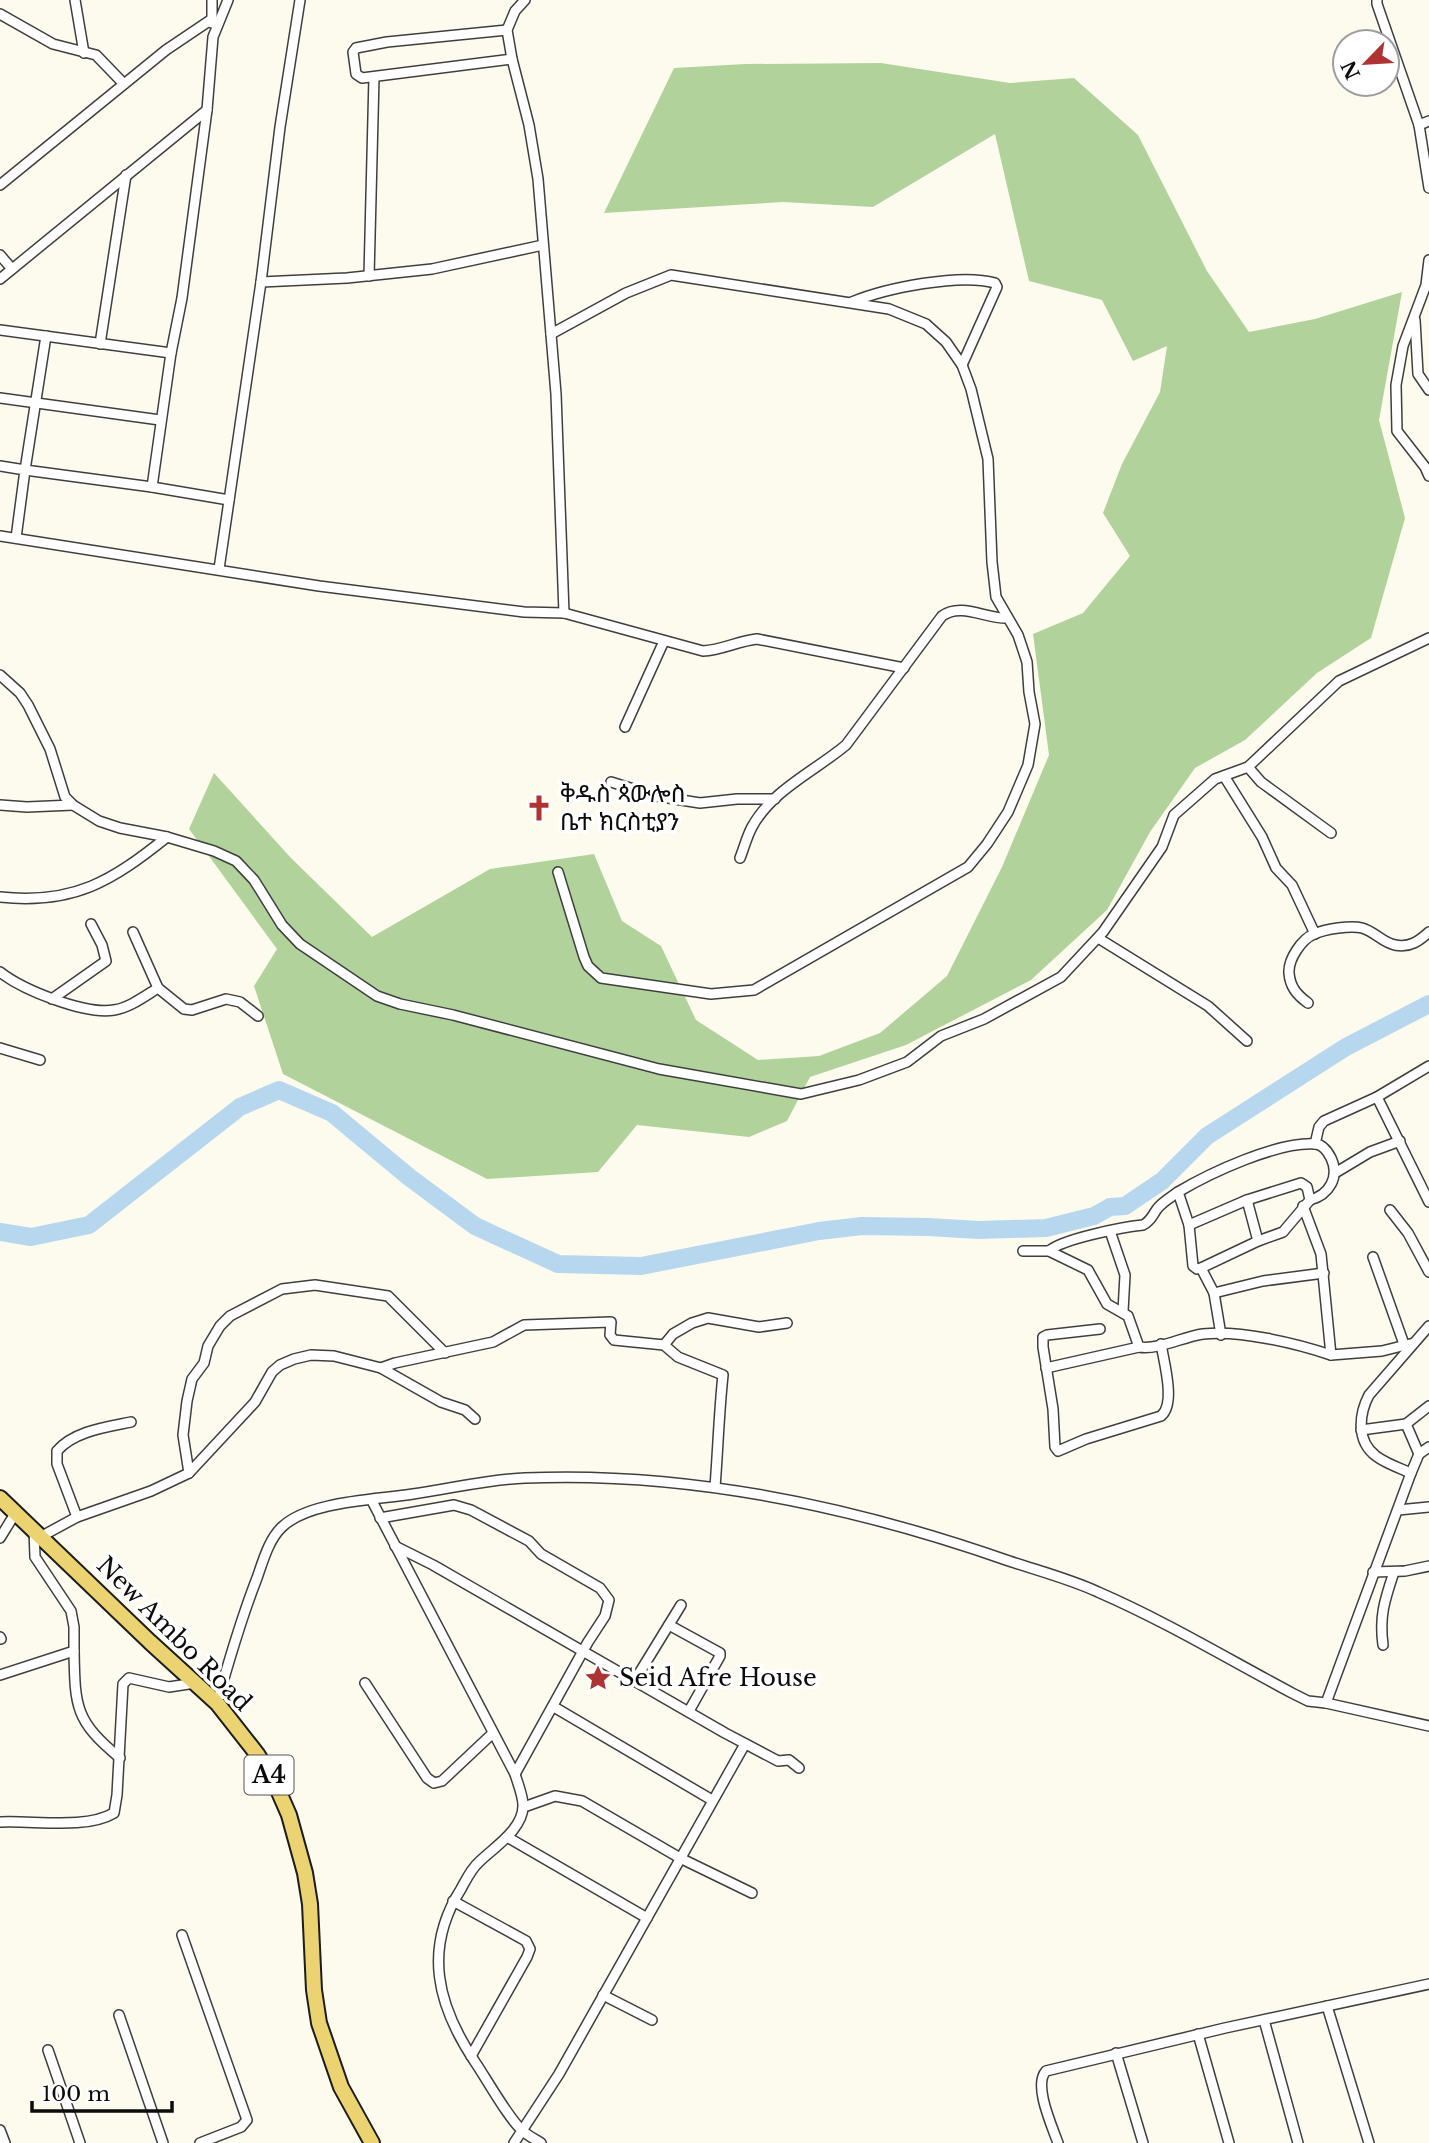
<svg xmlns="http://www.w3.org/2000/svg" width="1429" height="2143" font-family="'Libre Baskerville','Noto Sans Ethiopic',serif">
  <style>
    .forest { fill: #b1d39b }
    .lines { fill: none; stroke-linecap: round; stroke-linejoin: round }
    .river { stroke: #b7d7ef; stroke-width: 18 }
    .street-casing { stroke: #3f3f3f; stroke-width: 12 }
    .primary-casing { stroke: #1d1d1d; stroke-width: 18 }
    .street { stroke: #fff; stroke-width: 9 }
    .primary { stroke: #ead370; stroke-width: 14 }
    .labels { text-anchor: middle; stroke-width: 7; stroke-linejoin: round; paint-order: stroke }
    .shield { fill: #fff; stroke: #555; stroke-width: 2 }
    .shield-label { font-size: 23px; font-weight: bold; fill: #0c0c0c }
    .poi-label { font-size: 24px; fill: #0c0c0c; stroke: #fff; text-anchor: start }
    .street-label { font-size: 24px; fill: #0c0c0c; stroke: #fff }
  </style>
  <rect width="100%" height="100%" fill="#fdfbed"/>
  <path class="forest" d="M881,63l129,20 64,-5 64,57 69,136 42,61 66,-13 87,-27 -23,128 26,98 -34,120 -54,35 -72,67 -50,28 -45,64 -43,78 -76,70 -125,65 -96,32 -23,44 -38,16 -112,-12 -39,47 -111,7 -204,-105 -29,-88 23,-37 -88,-120 25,-56 77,85 81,79 118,-68 104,-15 28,67 39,25 35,74 62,40 61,-4 61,-23 67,-57 55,-109 47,-112 -16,-121 50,-21 47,-57 -27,-43 19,-49 38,-72 7,-46 -34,15 -31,-61 -73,-19 -34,-147 -122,73 -90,-5 -179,11 70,-145 71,-4z"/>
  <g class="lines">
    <path class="river" d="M0,1232l31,5 58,-12 151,-118 39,-17 53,23 77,64 66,49 83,38 83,2 178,-35 43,-5 66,1 51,3 67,-2 48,-12 16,-9 15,-1 37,-25 45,-45 139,-89 83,-43"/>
    <g class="street-casing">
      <g id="street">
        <path d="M75,0l9,53"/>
        <path d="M212,0v23"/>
        <path d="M525,0l-10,11 -8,19 5,29 17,66 9,54 18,215 8,219"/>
        <path d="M1377,0v4l42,121 10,63"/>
        <path d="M0,14l53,30 43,11 28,29"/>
        <path d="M507,30l-120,12 -31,6 -3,4 3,22 6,4 150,-19"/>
        <path d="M207,110l6,-73 15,-37"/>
        <path d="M1419,125l10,-4"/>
        <path d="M0,185l166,-135 46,-31"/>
        <path d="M0,255l12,14"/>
        <path d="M1429,260l-3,25 -23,61 -7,39 1,46 28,36 4,9"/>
        <path d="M369,276l5,-199"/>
        <path d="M0,279l207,-169 -25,188 -11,55"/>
        <path d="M261,282l86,-4 85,-9 111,-24"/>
        <path d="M852,302c34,-14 108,-29 143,-19l2,4 -35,78"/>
        <path d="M1415,320l3,54 11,16"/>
        <path d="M0,330l171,23 -19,134"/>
        <path d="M551,334l75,-41 45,-18 218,34 37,15 20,18 16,23 9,24 17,70 4,103 4,35 22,38 9,27 2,30 6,32 -7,41 -20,47 -21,32 -19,23 -214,123 -43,4 -110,-16 -13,-12 -4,-9 -26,-85"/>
        <path d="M46,336l-21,134 127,17 77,13"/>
        <path d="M100,344l26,-169"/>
        <path d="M0,398l160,22"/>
        <path d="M0,466l25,4 -9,68"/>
        <path d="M0,536l319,50 205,26 40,1 139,38c19,-1 35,-10 54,-12l147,29"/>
        <path d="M219,569l42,-287 19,-155 20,-127"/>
        <path d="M0,675l20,18 8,12 22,44 15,48 8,8 26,16 21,7 47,9 47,14 22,10 18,19 28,45 18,19 77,52 23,8 53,11 206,54 142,25 58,-14 48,-18 34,-26 43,-17 77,-42 42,-45 59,-85 12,-32 41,-36 33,-12 91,-86 90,-43"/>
        <path d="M625,727l39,-86"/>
        <path d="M1248,767l13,15 70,51"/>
        <path d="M1224,776l38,61 14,31 16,17 23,49"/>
        <path d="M611,782l45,14 44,7 37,-4h38"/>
        <path d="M0,805l27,2 46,-2"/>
        <path d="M740,858c4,-10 7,-22 12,-31 20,-37 63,-56 94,-82l96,-129c19,-14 44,3 65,2"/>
        <path d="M0,897c74,8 112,-16 167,-60"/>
        <path d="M133,932l25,56"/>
        <path d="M1098,938l110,68 39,35"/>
        <path d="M0,972c23,18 85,43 114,38 15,-2 31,-14 44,-22l26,21 8,1 34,-11 14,3 18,14"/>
        <path d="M52,999l54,-38 -4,-16 -11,-21"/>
        <path d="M1308,1003c-11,-8 -18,-16 -19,-30 -1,-14 13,-34 25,-39 11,-5 37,-9 48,-6 12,3 21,15 33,17 15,3 24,-4 34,-13"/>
        <path d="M0,1048l40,12"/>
        <path d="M1429,1066l-52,31 52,105"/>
        <path d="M1315,1144l4,-17 5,-6 53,-24"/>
        <path d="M1335,1173l35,-21 30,-11"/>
        <path d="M1178,1192l11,33 4,41 4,3 4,-1 13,25 7,42"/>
        <path d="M1303,1206l18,48 10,101 51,-4 32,-8"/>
        <path d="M1390,1210l18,23 21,39"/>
        <path d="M1189,1225l58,-25 11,41"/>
        <path d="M1110,1231l15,44 -2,36"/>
        <path d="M1023,1251h26l39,19 19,34 21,12 11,31c20,3 43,-10 64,-13 37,-4 92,9 128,21"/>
        <path d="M1049,1251c13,-12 74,-24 94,-26 8,-4 9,-9 14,-16 4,-6 14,-12 21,-17 32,-19 100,-51 138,-48 7,1 12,8 15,14 9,19 -2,37 -21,42"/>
        <path d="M1373,1257l32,90"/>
        <path d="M1201,1268l57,-27 25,-9 27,-32 -3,-13 -6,-4 -54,17"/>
        <path d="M1214,1293l49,-12 61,-8"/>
        <path d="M1100,1329l-53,6 -4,2v10l10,62 2,38 3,4 28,-12 75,-23c15,-12 3,-53 0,-72"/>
        <path d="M664,1345l9,-11 19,-11 16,-5 51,9 28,-4"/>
        <path d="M381,1368l14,-5 98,-21 31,-17 87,-3 -1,13 4,5 50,5 14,12 45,18c-4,37 -5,74 -8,112"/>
        <path d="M1046,1368l93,-21"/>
        <path d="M1361,1430l45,-6"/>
        <path d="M1419,1454l-13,-30 23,-18"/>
        <path d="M189,1473l-6,-38 4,-34 5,-22 12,-16 4,-17 12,-20 10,-10 52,-27 33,-4 73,11 57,57"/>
        <path d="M1411,1473c-12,-5 -26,-10 -35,-17 -20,-15 -17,-42 -7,-61l60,-69"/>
        <path d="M372,1501l143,273c3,10 8,22 8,31 1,24 -30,43 -44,57 -8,7 -13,18 -18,27 -38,60 -24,116 14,173 11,16 35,59 48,69 5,5 12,8 18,12"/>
        <path d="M1398,1510l31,-3"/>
        <path d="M77,1517l-20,-53v-13c17,-20 50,-24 74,-29"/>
        <path d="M380,1518l74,-13 17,5 58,31 12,13 59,34 9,12 -4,16 -17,26 -73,132"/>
        <path d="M42,1536l35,-19 74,-26 38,-18 66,-71 17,-30 8,-7 14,-6 17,-4 23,1 47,12 60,34 24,8 10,9"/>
        <path d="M0,1538l16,-26"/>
        <path d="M395,1546l38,19 292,168 53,28 11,-1 10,8"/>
        <path d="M1373,1572l32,-1 24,-5"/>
        <path d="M669,1625l51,28v3l-31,55"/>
        <path d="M0,1637l1,2"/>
        <path d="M1383,1645c-4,-29 2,-46 11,-73"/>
        <path d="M74,1651c1,56 1,70 46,107"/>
        <path d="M0,1675l74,-24v-24l-3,-16 -36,-54 -1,-28"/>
        <path d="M635,1680l46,-75"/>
        <path d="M365,1683l62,95 7,5 8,-2 51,-48"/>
        <path d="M217,1703c12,-43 24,-84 40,-125 6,-17 12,-39 25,-51 27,-26 94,-27 131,-33 37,-5 75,-15 112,-16 165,-7 330,29 484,83 30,10 61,18 89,31 67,29 130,67 194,101l16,8 18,2 85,-230 8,-19 10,-7"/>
        <path d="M1326,1703l103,23"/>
        <path d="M554,1707l158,93"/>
        <path d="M524,1807l31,-11 27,5 98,57 72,35"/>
        <path d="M0,1822c33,-2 85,8 114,-9l3,-18 6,-111 6,-6 40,9 26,-4"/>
        <path d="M507,1837l140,81"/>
        <path d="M453,1901l73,40 4,8 -3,8 -56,99"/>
        <path d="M182,1935l65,185 -6,7 -41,16"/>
        <path d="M603,1995l49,25"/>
        <path d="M1327,2006l42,137"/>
        <path d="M119,2015l44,128"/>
        <path d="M1264,2020l34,123"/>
        <path d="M1198,2034l31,109"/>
        <path d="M48,2050l32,93"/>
        <path d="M1116,2053l27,90"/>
        <path d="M0,2130l5,13"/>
        <path d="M514,2143l45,-69 186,-330"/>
        <path d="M1058,2143c-6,-17 -25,-58 -12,-72l179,-43 204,-44"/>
      </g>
    </g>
    <g class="primary-casing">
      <path id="primary" d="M0,1498l150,144 67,61 40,51 18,29 14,32 16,58 5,31 4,86 5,33 22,64 31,56"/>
    </g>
    <use href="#street" class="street"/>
    <use href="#primary" class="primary"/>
  </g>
  <defs>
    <g id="church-bare" transform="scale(2.1)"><path d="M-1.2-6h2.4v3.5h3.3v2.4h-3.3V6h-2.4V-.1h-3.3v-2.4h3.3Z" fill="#ad3433" stroke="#fff" stroke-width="2.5" paint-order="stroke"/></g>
    <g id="sight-bare" transform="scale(2.1)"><path d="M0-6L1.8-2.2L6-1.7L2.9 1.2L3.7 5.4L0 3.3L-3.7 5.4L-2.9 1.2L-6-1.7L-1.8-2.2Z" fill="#ad3433" stroke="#fff" stroke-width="2.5" paint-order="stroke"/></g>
  </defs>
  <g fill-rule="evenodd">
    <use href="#church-bare" x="539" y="808"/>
    <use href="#sight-bare" x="598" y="1678"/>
  </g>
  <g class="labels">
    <rect class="shield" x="244.5" y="1755.5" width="49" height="39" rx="5"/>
    <g class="shield-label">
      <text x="269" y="1783">A4</text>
    </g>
    <g class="poi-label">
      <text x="560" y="802">ቅዱስ ጳውሎስ<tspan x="560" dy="28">ቤተ ክርስቲያን</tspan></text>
      <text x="619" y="1686">Seid Afre House</text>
    </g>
    <g class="street-label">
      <text transform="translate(174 1634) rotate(45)" y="8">New Ambo Road</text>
    </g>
  </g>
  <g transform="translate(1366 63) rotate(245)"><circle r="33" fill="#ffffff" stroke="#9e9e9e" stroke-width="2"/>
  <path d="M0-5L12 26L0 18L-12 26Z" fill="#ad3433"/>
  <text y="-10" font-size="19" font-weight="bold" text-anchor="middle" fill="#0c0c0c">N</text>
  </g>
  <path d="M32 2101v10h140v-10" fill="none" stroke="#0c0c0c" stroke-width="3.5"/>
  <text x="42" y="2101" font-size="21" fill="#0c0c0c" stroke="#ffffff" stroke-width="5" paint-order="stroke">100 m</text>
</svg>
